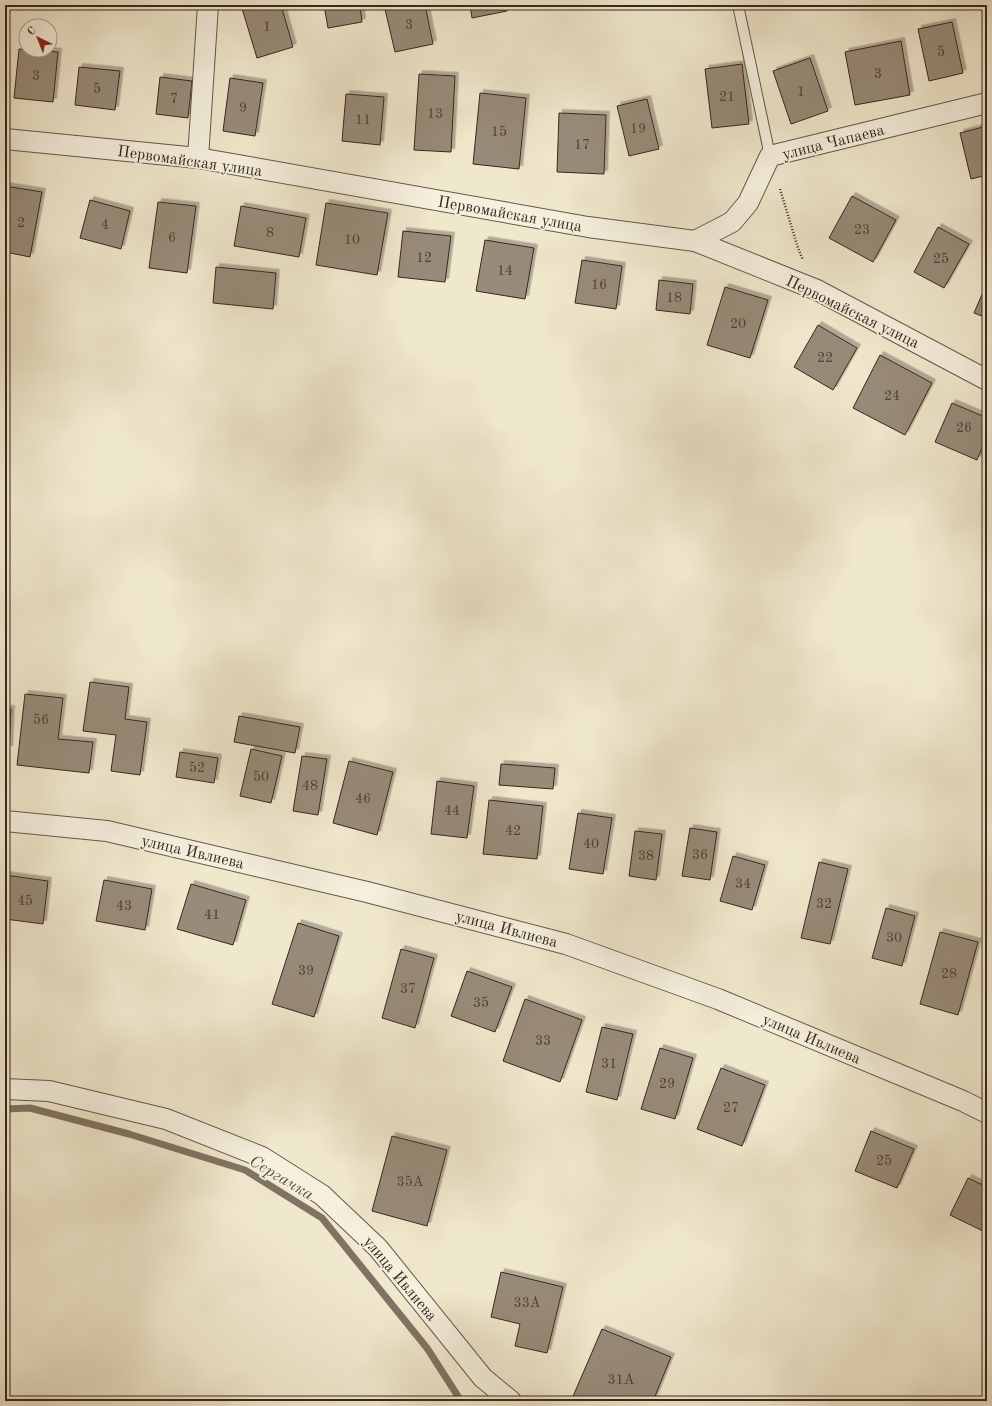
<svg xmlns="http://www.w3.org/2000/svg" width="992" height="1406" font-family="'Old Standard TT',serif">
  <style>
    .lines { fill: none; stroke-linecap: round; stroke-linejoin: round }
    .stream { stroke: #817363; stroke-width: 7 }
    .building { fill: #988b79; stroke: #38271d; filter: url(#shadow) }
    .lane-casing { stroke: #665749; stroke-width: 12 }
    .street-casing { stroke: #665749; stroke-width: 22 }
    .path { stroke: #38271d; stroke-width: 2.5; stroke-dasharray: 1 2; stroke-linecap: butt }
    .lane { stroke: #f5f0de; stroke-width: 10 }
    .street { stroke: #f5f0de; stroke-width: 20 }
    .labels { text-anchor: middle; stroke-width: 3.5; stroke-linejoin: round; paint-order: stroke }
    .number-label { font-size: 14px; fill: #504034 }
    .street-label { font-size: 16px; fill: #38271d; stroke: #f5f0de }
    .water-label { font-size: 17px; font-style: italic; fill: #5c4d40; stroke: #f5f0de }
  </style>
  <defs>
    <filter id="shadow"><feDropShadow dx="3.5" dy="-3.5" stdDeviation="0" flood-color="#0004"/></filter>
  </defs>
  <rect width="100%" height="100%" fill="#f0e8cd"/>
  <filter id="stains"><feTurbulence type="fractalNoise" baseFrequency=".005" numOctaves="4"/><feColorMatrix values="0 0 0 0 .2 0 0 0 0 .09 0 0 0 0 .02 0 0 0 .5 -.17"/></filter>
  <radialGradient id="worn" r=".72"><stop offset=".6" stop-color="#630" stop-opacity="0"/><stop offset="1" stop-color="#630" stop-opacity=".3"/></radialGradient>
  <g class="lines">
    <path class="stream" d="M5,1109l25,-1 99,26 116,36 77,48 105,130 34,53"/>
  </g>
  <g class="building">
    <path d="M241,5h40l12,42 -36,11z"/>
    <path d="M324,5h36l2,17 -34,6z"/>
    <path d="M384,5h41l8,39 -38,8z"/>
    <path d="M470,5h36l1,6 -35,7z"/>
    <path d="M952,22l11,51 -34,8 -11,-52z"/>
    <path d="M901,41l9,54 -55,10 -10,-53z"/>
    <path d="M19,49l39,3 -5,50 -39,-4z"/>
    <path d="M810,58l18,53 -37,13 -18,-53z"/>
    <path d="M742,64l7,60 -37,4 -7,-59z"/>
    <path d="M79,67l41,4 -5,39 -40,-5z"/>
    <path d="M419,74l36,2 -4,76 -37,-2z"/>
    <path d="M160,77l32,4 -4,37 -32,-4z"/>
    <path d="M230,78l33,5 -8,53 -32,-5z"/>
    <path d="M480,93l46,5 -7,71 -46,-5z"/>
    <path d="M346,94l38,3 -4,48 -38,-4z"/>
    <path d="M647,99l12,50 -30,7 -12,-50z"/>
    <path d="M559,113l47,2 -2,59 -47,-2z"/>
    <path d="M987,126v49l-16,4 -11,-46z"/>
    <path d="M5,186l37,6 -12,65 -25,-5z"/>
    <path d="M852,196l44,24 -23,42 -44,-24z"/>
    <path d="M90,200l40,11 -9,38 -41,-11z"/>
    <path d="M158,202l38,4 -9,67 -38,-5z"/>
    <path d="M326,203l62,10 -11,62 -61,-10z"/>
    <path d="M241,206l65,12 -7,39 -65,-11z"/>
    <path d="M938,227l31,17 -25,44 -30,-16z"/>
    <path d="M403,231l48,5 -6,46 -47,-5z"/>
    <path d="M485,240l49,8 -9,51 -49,-8z"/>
    <path d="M582,260l40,6 -6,43 -41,-6z"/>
    <path d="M216,267l60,6 -3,36 -60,-6z"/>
    <path d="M659,280l34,4 -3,30 -34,-4z"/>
    <path d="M987,283v35l-13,-5z"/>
    <path d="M725,287l43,13 -18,58 -43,-13z"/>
    <path d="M818,325l39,23 -24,42 -39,-23z"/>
    <path d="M880,355l52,28 -27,52 -52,-27z"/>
    <path d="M952,403l35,15v18l-10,24 -42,-18z"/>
    <path d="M90,682l39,5 -4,32 22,3 -7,53 -29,-4 5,-36 -33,-4z"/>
    <path d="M25,694l38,4 -5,41 35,3 -4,31 -72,-8z"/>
    <path d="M5,709h6l-2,40h-4z"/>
    <path d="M239,716l61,11 -5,26 -61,-11z"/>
    <path d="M251,749l31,7 -11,47 -31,-7z"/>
    <path d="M180,752l38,6 -4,25 -38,-6z"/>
    <path d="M302,756l25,3 -9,56 -25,-4z"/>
    <path d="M349,761l44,11 -16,63 -44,-12z"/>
    <path d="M501,764l54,4 -2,21 -54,-4z"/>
    <path d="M437,781l37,5 -7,52 -36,-4z"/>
    <path d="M489,800l54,6 -6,53 -54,-5z"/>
    <path d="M578,813l34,5 -9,56 -34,-5z"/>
    <path d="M690,828l27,4 -7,48 -28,-4z"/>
    <path d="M635,831l27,3 -6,46 -27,-4z"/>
    <path d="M733,856l32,9 -13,45 -32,-9z"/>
    <path d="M819,862l29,7 -18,75 -29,-6z"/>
    <path d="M5,875l43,6 -5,43 -38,-5z"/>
    <path d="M104,880l48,9 -7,41 -49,-9z"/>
    <path d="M191,884l55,16 -13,45 -56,-16z"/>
    <path d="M886,908l29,8 -13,50 -30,-8z"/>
    <path d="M298,923l41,13 -25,81 -42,-13z"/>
    <path d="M940,932l38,10 -20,73 -38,-11z"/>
    <path d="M401,949l33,9 -19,70 -33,-10z"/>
    <path d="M467,971l45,16 -17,45 -44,-16z"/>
    <path d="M525,999l57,21 -22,62 -57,-21z"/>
    <path d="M602,1027l31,7 -16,66 -31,-8z"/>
    <path d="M660,1048l33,10 -18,61 -34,-10z"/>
    <path d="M721,1068l44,17 -23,61 -45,-17z"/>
    <path d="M871,1131l43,18 -17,39 -42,-17z"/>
    <path d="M392,1136l55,14 -20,76 -55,-15z"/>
    <path d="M968,1178l19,9v46l-37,-18z"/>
    <path d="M501,1272l62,15 -16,66 -32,-7 5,-22 -29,-7z"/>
    <path d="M602,1329l69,28 -18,44h-82z"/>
  </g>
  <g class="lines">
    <g class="lane-casing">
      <path id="lane" d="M738,5l32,151"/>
    </g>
    <g class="street-casing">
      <g id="street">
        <path d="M5,139l193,19 390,69 107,14 122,49 170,90"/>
        <path d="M198,158l10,-153"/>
        <path d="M695,241l37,-19 16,-19 22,-47 217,-53"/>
        <path d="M5,821l102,10 260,61 199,52 152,55 245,102 24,12"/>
        <path d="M5,1089l44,2 117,28 96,38 60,38 56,53 105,130 28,23"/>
      </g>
    </g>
    <path class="path" d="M780,189l18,59 5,12"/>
    <use href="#lane" class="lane"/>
    <use href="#street" class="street"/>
  </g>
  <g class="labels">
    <g class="number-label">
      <text x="409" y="29">3</text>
      <text x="267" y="31">1</text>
      <text x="941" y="56">5</text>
      <text x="878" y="78">3</text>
      <text x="36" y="80">3</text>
      <text x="97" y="93">5</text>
      <text x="801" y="96">1</text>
      <text x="727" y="101">21</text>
      <text x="174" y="103">7</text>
      <text x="243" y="112">9</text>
      <text x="435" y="118">13</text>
      <text x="363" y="124">11</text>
      <text x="638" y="133">19</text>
      <text x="499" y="136">15</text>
      <text x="582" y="149">17</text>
      <text x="21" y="227">2</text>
      <text x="105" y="229">4</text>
      <text x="862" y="234">23</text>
      <text x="270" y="237">8</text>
      <text x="172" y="242">6</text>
      <text x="352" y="244">10</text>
      <text x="424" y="262">12</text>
      <text x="941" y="263">25</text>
      <text x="505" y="275">14</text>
      <text x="599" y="289">16</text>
      <text x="674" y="302">18</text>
      <text x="738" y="328">20</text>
      <text x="825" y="362">22</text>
      <text x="892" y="400">24</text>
      <text x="964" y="432">26</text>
      <text x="41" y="724">56</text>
      <text x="197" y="772">52</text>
      <text x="261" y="781">50</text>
      <text x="310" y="790">48</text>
      <text x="363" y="803">46</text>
      <text x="452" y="815">44</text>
      <text x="513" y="835">42</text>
      <text x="591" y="848">40</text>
      <text x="700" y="859">36</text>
      <text x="646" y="860">38</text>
      <text x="743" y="888">34</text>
      <text x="25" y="905">45</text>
      <text x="824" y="908">32</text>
      <text x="124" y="910">43</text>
      <text x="212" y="919">41</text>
      <text x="894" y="942">30</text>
      <text x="306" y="975">39</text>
      <text x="949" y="978">28</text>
      <text x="408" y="993">37</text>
      <text x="481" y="1007">35</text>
      <text x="543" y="1045">33</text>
      <text x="609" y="1068">31</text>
      <text x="667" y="1088">29</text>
      <text x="731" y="1112">27</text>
      <text x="884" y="1165">25</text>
      <text x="410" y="1186">35А</text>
      <text x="527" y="1307">33А</text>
      <text x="621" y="1384">31А</text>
    </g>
    <g class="street-label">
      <text transform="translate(833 141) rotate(-14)" y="6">улица Чапаева</text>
      <text transform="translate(190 160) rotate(8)" y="6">Первомайская улица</text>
      <text transform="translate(510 213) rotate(10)" y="6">Первомайская улица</text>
      <text transform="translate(853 311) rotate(26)" y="6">Первомайская улица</text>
      <text transform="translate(193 851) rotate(13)" y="6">улица Ивлиева</text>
      <text transform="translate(507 928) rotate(15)" y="6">улица Ивлиева</text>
      <text transform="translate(812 1038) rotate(23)" y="6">улица Ивлиева</text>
      <text transform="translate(401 1278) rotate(50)" y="6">улица Ивлиева</text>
    </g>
    <g class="water-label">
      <text transform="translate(282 1177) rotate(31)" y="6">Сергачка</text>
    </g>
  </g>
  <rect width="992" height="1406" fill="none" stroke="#f0e8cd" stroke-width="20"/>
  <rect x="6" y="6" width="980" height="1394" fill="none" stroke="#38271d" stroke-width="2"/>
  <rect x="10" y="10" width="972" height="1386" fill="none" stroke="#38271d"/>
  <g transform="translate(38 38) rotate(317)"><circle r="19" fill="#f5f0de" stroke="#a9a091"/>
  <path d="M0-3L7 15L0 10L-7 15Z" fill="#8f2418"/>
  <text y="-6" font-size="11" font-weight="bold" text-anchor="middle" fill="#38271d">С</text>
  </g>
  <rect width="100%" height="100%" filter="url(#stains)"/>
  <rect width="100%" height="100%" fill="url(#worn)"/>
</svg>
